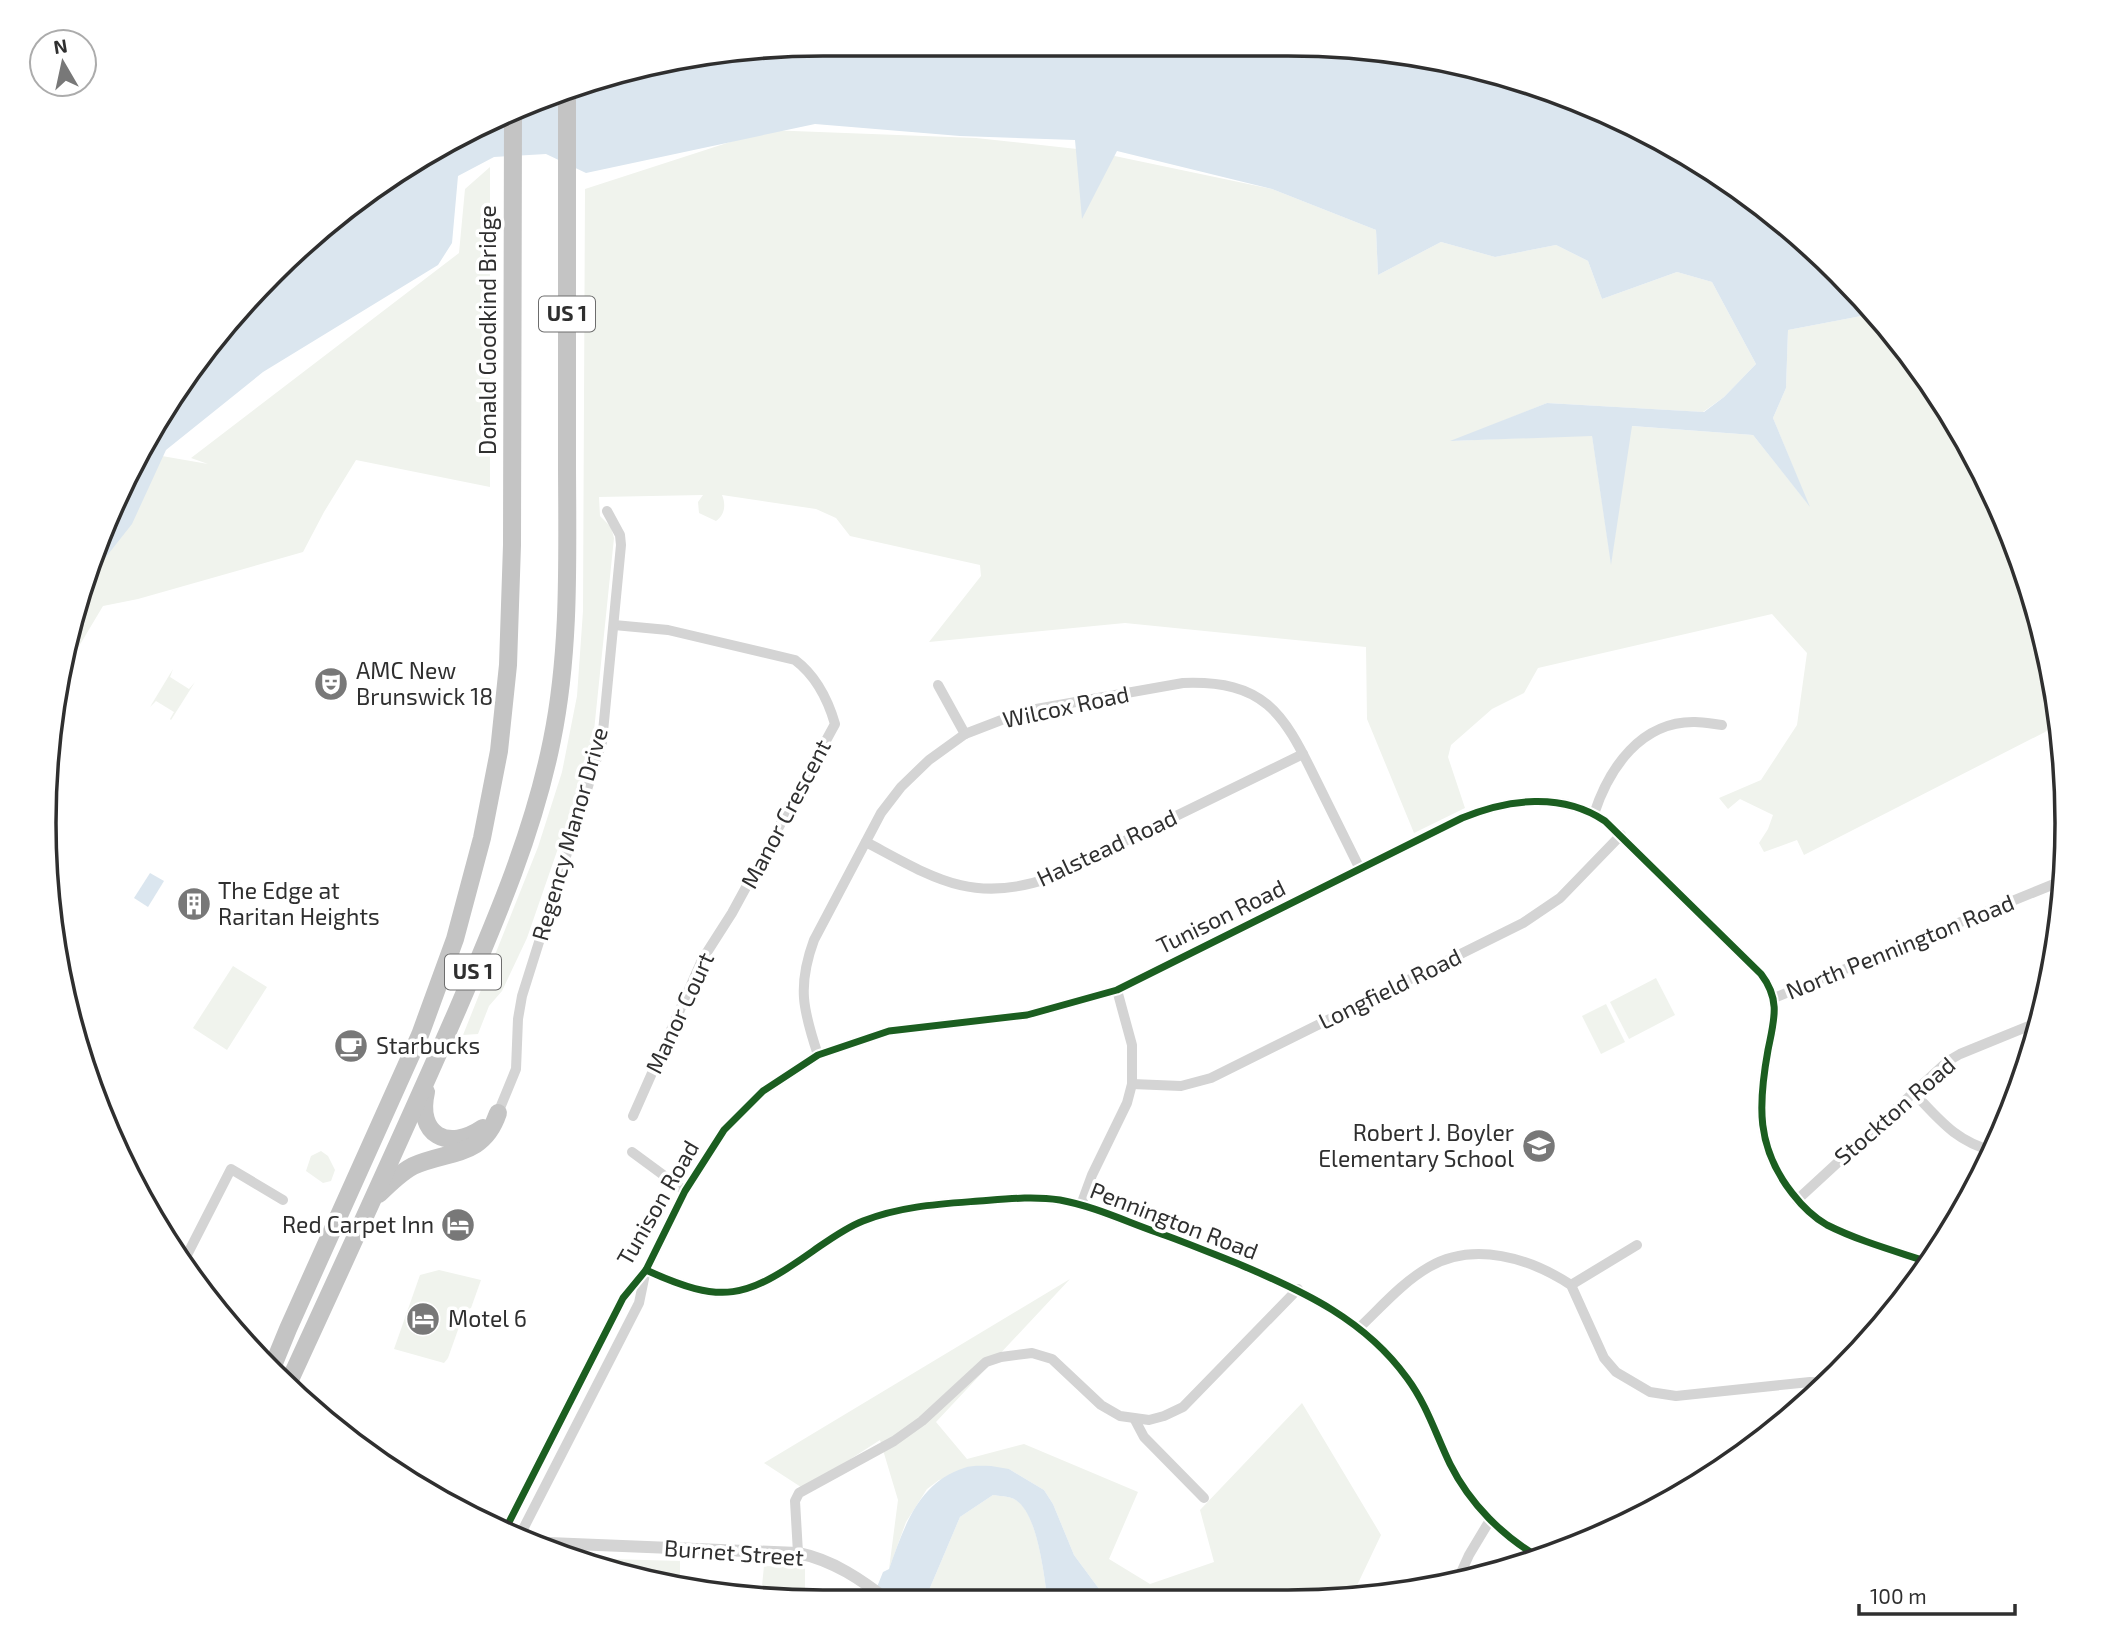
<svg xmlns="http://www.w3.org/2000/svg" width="2111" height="1646" font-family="'Exo 2',sans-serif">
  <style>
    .green { fill: #f0f3ed }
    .water { fill: #dbe6ef }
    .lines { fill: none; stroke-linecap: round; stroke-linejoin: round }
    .minor { stroke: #d4d4d4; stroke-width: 10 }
    .tertiary { stroke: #d4d4d4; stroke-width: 12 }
    .trunk { stroke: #c4c4c4; stroke-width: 18 }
    .cycleway-casing { stroke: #fff; stroke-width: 11 }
    .cycleway { stroke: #1b5e20; stroke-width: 7 }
    .labels { text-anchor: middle; stroke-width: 7; stroke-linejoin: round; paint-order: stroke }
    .shield { fill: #fff; stroke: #6d6d6d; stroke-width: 2 }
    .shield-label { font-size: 21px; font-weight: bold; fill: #2f2f2f }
    .street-label { font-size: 23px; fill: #2f2f2f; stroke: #fff }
    .poi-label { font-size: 23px; fill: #2f2f2f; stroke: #fff; text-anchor: start }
    .rim { fill: none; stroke: #2f2f2f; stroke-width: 3.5 }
  </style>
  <rect width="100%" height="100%" fill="#fff"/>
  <g class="green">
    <path d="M767,130l209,8 110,12 186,39 104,41 2,45 63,-33 54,15 61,-12 32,16 14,38 75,-27 35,10 44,82 -32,33 -21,15 -156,-9 -94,38 139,-6 19,127 20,-136 122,9 55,69 -35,-86 13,-30 2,-58 89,-17 86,120 63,139 34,147 -15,13 -241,123 -7,-15 -33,12 -5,-9 9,-14 5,-14 -33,-16 -12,10 -9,-11 42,-18 36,-55 10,-72 -35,-39 -234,54 -14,25 -32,16 -41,36 -3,12 17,51 -51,25 -47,-114 -1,-72 -241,-24 -196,19 52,-66 -1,-11 -130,-29 -14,-18 -20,-9 -94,-14c4,9 3,20 -6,26l-17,-8 -1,-11 5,-7 -104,2 1,19 11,11 3,11 -22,212 -65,188 -25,53 -13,15 -11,28 -15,1 75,-188 24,-75 15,-76 6,-85 2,-422z"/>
    <path d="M490,167v320l-134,-27 -32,52 -21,40 -165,47 -35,7 -40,67 7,-51 52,-126 40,-40 46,8 -17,-6 268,-205 6,-64z"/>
    <path d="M173,669l-3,8 19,12 6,-7 -24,38 -1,-1 4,-7 -18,-11 -6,6z"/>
    <path d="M233,966l34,21 -40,63 -34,-22z"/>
    <path d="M1656,978l19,37 -46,24 -19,-37z"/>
    <path d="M1606,1004l19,38 -24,12 -19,-38z"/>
    <path d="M321,1151l7,5 7,14 -4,11 -8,2 -17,-12 5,-15z"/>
    <path d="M439,1270l42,10 -10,28 -6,2 -17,48 -4,5 -50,-14 26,-74z"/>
    <path d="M1070,1279l-134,143 31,37 57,-15 114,48 -29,67 41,25 64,-22 -14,-52 102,-107 79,132 -30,63 -12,3h-231l-34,-46 -21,-51 -9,-14 -35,-21 -70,11 -12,9 -21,33 -17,47 9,-69 -18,-60 -76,49 -40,-26z"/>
    <path d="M993,1495c6,1 15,1 21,4 24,11 30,78 34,103h-124l36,-85z"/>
    <path d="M575,1558l105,3v27l-9,-1z"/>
    <path d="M764,1566l41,1v34l-44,-5z"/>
  </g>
  <g class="water">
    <path d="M823,44l516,1 200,40 139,63 123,89 76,76 -89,17 -2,58 -13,30 37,89 -57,-72 -121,-9 -21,139 -19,-129 -142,5 97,-38 157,9 20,-15 32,-33 -44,-82 -35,-10 -75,27 -14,-38 -32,-16 -61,12 -54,-15 -63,33 -2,-45 -104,-41 -155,-38 -35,68 -7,-79 -115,-4 -145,-12 -229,49 -40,-19 -52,3 -36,19 -6,67 -14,22 -175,107 -97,78 -34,74 -45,57 61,-147 124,-162 161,-124 188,-78z"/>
    <path d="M150,873l14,8 -16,26 -14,-9z"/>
    <path d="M991,1466l18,3 35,21 9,14 21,51 34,46 -60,1c-4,-25 -10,-91 -34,-103 -6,-3 -15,-3 -21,-4l-33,22 -36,85h-53l12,-30 6,-3c15,-42 29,-86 75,-101 8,-3 19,-2 27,-2z"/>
  </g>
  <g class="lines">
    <g class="minor">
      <path d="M614,625l54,5 127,30c20,15 33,40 40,64l-103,189 -30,47 -69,156"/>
      <path d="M938,685l27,49"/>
      <path d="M1594,814c15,-46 47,-93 101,-92 9,0 18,2 27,3"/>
      <path d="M866,842c66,35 106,63 183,36l254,-124"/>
      <path d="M1774,998l290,-118"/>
      <path d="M818,1055c-15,-45 -21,-69 -4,-115l67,-127 20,-26 28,-27 36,-26 60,-23 158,-28c81,-3 100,29 132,95 15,30 30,61 45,91"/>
      <path d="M1132,1084l49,2 30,-8 312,-155 37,-25 61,-63"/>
      <path d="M1913,1092c26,27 42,49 80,59"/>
      <path d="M498,1113l18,-44 2,-50 4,-23 80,-254 19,-197 -1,-10 -13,-24"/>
      <path d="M632,1152l53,39"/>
      <path d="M1797,1200l151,-139 12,-7 81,-33"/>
      <path d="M1081,1205l11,-30 35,-72 5,-19v-39l-15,-55"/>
      <path d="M179,1256l8,-1 44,-86 52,31"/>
      <path d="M646,1270c77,35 99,29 167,-19 16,-11 32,-23 50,-30 38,-15 77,-17 116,-20 27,-2 54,-5 81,-1 33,6 65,21 96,32 29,10 57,22 85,33 64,27 124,55 166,113 20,27 29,57 43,86 20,40 53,73 92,95"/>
      <path d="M1571,1285l66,-40"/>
      <path d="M1360,1327c22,-21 43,-45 69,-60 45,-26 101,-9 142,18l33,73 12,14 34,20 26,4 134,-14 16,1"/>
      <path d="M1135,1420l9,17 60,61"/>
      <path d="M504,1532l119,-234 23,-28 39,-79 39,-61 39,-39 55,-36 71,-24 138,-16 90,-25 345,-172c46,-19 100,-26 143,3l156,153c20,26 13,46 7,76 -10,55 -12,97 24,143 10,13 21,24 35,32 32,16 68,26 101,37"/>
      <path d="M518,1539l121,-236 6,-29"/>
      <path d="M798,1553l-3,-52 4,-8 95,-52 28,-20 64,-59 15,-5 31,-4 20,6 49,46 19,11 29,4 15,-4 19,-9 115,-118"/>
      <path d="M1459,1577l10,-22 21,-35"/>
    </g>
    <path class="tertiary" d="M524,1542l274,11c35,7 64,27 92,49"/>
    <g class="trunk">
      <path d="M426,1092c-10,43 22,60 57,36"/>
      <path d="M379,1194c10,-10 21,-21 34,-28 36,-16 70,-8 85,-53"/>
      <path d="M272,1368l16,-39 132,-294 35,-96 27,-101 17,-87 9,-86 4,-120 1,-430"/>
      <path d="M289,1382c56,-122 113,-245 167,-369 38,-89 77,-178 96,-273 19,-93 15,-189 15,-283 0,-121 0,-243 0,-364"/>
    </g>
    <g class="cycleway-casing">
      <g id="cycleway">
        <path d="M646,1270c77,35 99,29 167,-19 16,-11 32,-23 50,-30 38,-15 77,-17 116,-20 27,-2 54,-5 81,-1 33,6 65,21 96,32 29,10 57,22 85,33 64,27 124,55 166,113 20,27 29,57 43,86 20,40 53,73 92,95"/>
        <path d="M504,1532l119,-234 23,-28 39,-79 39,-61 39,-39 55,-36 71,-24 138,-16 90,-25 345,-172c46,-19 100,-26 143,3l156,153c20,26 13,46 7,76 -10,55 -12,97 24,143 10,13 21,24 35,32 32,16 68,26 101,37"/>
      </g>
    </g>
    <use href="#cycleway" class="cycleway"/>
  </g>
  <defs>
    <g id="theatre-disc" transform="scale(1.75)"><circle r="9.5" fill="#787878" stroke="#fff"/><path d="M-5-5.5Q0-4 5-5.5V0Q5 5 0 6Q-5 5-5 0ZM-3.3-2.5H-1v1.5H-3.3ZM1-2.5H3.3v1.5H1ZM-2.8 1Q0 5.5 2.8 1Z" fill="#fff"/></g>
    <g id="building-disc" transform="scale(1.75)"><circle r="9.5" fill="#787878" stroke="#fff"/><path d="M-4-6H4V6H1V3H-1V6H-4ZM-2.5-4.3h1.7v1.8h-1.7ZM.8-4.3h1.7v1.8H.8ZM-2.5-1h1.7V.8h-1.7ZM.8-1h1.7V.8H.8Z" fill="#fff"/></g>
    <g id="cafe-disc" transform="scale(1.75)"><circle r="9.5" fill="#787878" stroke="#fff"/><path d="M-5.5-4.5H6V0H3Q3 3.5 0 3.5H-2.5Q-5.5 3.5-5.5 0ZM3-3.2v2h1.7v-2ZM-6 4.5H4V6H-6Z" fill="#fff"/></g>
    <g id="school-disc" transform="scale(1.75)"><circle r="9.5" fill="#787878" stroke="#fff"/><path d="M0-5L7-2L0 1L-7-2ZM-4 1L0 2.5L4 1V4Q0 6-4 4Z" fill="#fff"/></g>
    <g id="hotel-disc" transform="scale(1.75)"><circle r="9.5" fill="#787878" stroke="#fff"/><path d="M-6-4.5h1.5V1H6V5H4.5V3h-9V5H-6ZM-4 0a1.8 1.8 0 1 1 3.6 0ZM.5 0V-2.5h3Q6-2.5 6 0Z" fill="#fff"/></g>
  </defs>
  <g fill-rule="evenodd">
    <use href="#theatre-disc" x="331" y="684"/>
    <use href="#building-disc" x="194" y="904"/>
    <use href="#cafe-disc" x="351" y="1046"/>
    <use href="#school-disc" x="1539" y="1146"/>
    <use href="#hotel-disc" x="458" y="1225"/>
    <use href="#hotel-disc" x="423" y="1319"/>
  </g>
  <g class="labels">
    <g class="shield">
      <rect x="539" y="296.5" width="56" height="35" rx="5"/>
      <rect x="445" y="954.5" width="56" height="35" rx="5"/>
    </g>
    <g class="shield-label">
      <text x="567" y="321">US 1</text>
      <text x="473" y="979">US 1</text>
    </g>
    <g class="street-label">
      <text transform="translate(488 330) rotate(-90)" y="8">Donald Goodkind Bridge</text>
      <text transform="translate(1066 707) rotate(-12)" y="8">Wilcox Road</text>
      <text transform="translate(786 814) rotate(-62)" y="8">Manor Crescent</text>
      <text transform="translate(570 834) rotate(-74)" y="8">Regency Manor Drive</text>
      <text transform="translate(1107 848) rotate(-25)" y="8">Halstead Road</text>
      <text transform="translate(1221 917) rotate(-26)" y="8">Tunison Road</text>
      <text transform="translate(1900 947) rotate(-22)" y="8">North Pennington Road</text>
      <text transform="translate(1390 989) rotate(-26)" y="8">Longfield Road</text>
      <text transform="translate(680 1013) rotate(-65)" y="8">Manor Court</text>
      <text transform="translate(1895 1111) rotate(-41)" y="8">Stockton Road</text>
      <text transform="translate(658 1203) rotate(-60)" y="8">Tunison Road</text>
      <text transform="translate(1174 1221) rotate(21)" y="8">Pennington Road</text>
      <text transform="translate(734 1553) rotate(4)" y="8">Burnet Street</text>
    </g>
    <g class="poi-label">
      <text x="356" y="679">AMC New<tspan x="356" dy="26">Brunswick 18</tspan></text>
      <text x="218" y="899">The Edge at<tspan x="218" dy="26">Raritan Heights</tspan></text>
      <text x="376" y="1054">Starbucks</text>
      <text x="1514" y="1141" text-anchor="end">Robert J. Boyler<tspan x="1514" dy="26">Elementary School</tspan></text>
      <text x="434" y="1233" text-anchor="end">Red Carpet Inn</text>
      <text x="448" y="1327">Motel 6</text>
    </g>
  </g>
  <path d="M0 0H2111V1646H0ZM823 56H1288A767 767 0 0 1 2055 823V823A767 767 0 0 1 1288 1590H823A767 767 0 0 1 56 823V823A767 767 0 0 1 823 56Z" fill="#fff" fill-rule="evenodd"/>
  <path class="rim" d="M823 56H1288A767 767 0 0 1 2055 823V823A767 767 0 0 1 1288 1590H823A767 767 0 0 1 56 823V823A767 767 0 0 1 823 56Z"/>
  <g transform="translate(63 63) rotate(351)"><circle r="33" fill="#ffffff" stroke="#acacac" stroke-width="2"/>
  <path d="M0-5L12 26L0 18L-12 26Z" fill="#787878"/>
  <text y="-10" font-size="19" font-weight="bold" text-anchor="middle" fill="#2f2f2f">N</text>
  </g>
  <path d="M1859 1604v10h156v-10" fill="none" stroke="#2f2f2f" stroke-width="3.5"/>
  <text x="1870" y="1604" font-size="21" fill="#2f2f2f" stroke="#ffffff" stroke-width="5" paint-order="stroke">100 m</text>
</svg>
